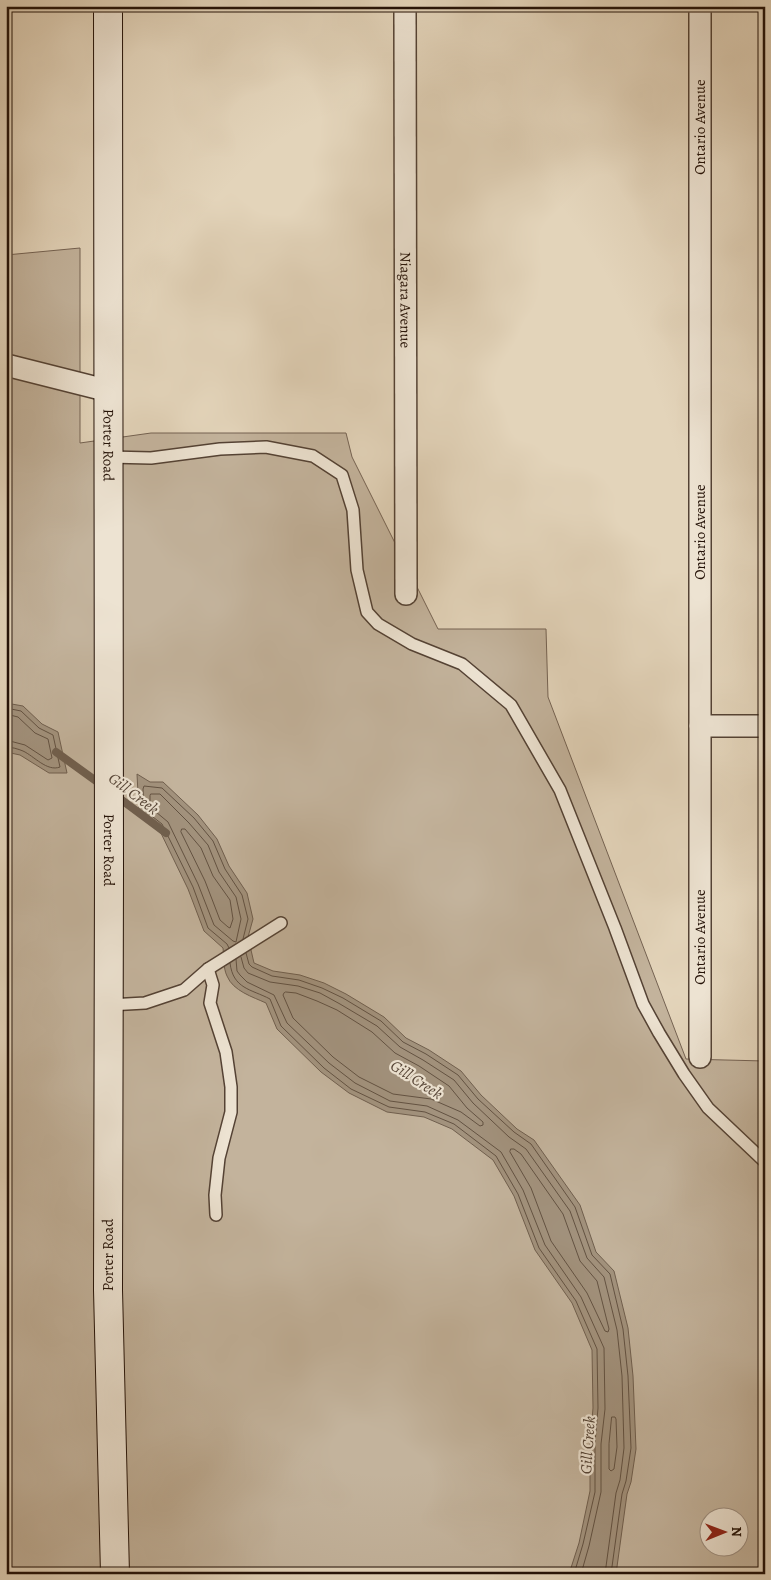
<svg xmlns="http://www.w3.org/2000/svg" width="771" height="1580" font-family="Alegreya,serif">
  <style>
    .green { fill: #c3b39c; stroke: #746252; fill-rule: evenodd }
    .water { fill: #a2927d; stroke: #705f4e }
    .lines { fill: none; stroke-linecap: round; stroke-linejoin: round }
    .shore { stroke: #635242; stroke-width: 1 }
    .stream { stroke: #705f4e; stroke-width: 8 }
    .service-casing { stroke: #544234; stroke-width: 14 }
    .minor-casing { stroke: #544234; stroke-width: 24 }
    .secondary-casing { stroke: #241208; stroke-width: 30 }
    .service { stroke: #ede3d2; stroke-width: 11 }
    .minor { stroke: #ede3d2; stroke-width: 21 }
    .secondary { stroke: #ede3d2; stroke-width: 28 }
    .labels { text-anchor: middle; stroke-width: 4.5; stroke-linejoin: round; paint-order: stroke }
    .street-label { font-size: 15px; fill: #241208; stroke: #ede3d2 }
    .water-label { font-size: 16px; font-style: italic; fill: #564537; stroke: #ede3d2 }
  </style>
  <rect width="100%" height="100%" fill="#e3d4ba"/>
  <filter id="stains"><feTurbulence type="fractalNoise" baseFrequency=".004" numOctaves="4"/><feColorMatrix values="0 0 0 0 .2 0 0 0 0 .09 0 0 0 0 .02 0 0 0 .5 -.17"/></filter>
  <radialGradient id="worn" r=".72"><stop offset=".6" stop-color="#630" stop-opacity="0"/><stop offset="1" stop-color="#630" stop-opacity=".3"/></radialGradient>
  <path class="green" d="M80,248v195l71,-10h195l6,24 86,172h108l2,68 138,362 79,2v513h-759v-1319zM708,1518h30v30h-30z"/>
  <g class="water">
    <path d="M6,703l17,3 19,18 16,8 9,41h-18l-29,-18 -14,-3z"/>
    <path d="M137,774l13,8h13l35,33 19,24 12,27 18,27 6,26 -5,18 6,26 19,8 27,4 24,8 22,11 38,23 22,21 23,12 32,21 20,24 36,34 17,11 46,65 16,47 18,19 14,57 5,48 3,73 -5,33 -4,12 -11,80h-47l10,-31 11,-52v-48l3,-35 -1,-58 -20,-47 -37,-53 -21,-54 -21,-36 -41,-31 -28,-12 -37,-5 -38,-19 -28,-21 -44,-43 -11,-26c-13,-6 -33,-12 -39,-27 -4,-8 -3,-20 -4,-28l-19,-17 -16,-42 -30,-62 -19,-14z"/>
  </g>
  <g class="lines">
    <g class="shore">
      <path d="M6,708l15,3 18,17 14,7 7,32c-13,5 -26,-11 -37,-16 -5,-2 -11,-4 -17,-4"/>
      <path d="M6,714l12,3 17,16 13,6 4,19 -4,2 -23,-15 -19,-5"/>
      <path d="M151,794h9l29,29 19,22 11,27 17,25 5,22 -5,23 -3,-1 -19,-16 -16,-41 -30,-62 -18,-15v-11z"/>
      <path d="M182,829h3l16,19 12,28 17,24 3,19 -3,9 -2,-1 -8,-7 -15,-39 -24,-49z"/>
      <path d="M229,948l-2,-4 -19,-16 -15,-41 -31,-63 -18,-14 -1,-21 1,-3 18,2 32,30 19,23 12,28 17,26 6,24 -5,20"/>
      <path d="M246,953l3,11 3,3 20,9 27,4 23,8 21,10 38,23 22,21 23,12 32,21 20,24 36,33 17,12 44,63 17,48 18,19 13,55 5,47 3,72 -5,33 -4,13 -11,80"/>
      <path d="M241,957l3,11 4,5 22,9 28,4 22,7 20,11 37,22 23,21 23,13 31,20 19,23 36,34 17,12 44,62 17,47 17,19 13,53 5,46 2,72 -4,32 -4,13 -11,81"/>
      <path d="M236,959l1,12 3,4 7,7 27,13 13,28 42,40 26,20 35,18 37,5 31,14 43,32 22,38 22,55 36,52 23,51 1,61 -4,35v48l-12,54 -8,28"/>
      <path d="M230,963c3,26 21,26 40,36l11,27 43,42 27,21 38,18 36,5 29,12 42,32 22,38 21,54 37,53 21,48 1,59 -3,35v49l-12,52 -9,30"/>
      <path d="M286,992l10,1 21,8 20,9 35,22 23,21 24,13 30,20 18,22 16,14v3l-3,1 -19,-14 -30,-13 -38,-5 -34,-17 -26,-20 -40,-39 -10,-23 1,-2z"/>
      <path d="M511,1149h3l7,5 42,60 17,47 17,20 12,48 -1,3 -3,-1 -18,-38 -36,-52 -20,-53 -21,-36z"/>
      <path d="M612,1417h3l1,2 1,28 -3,22 -3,2 -2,-2v-25z"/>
    </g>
    <g class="stream">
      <path d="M56,752l47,34"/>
      <path d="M115,795l51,38"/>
    </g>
    <g class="service-casing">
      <g id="service">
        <path d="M109,457l42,1 69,-9 46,-2 47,9 29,19 11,35 4,60 10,42 11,12 34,20 50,20 49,41 49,85 55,138 28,76 16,29 25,41 24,34 57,54"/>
        <path d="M208,969l5,16 -3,18 16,49 5,35v25l-12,46 -4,37 1,20"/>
        <path d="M109,1005l36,-2 39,-13 24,-21 73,-46"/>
      </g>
    </g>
    <g class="minor-casing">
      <g id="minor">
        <path id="s1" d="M405,6l1,588"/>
        <path d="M6,365l103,26"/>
        <path d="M700,726h65"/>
        <path d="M700,1057v-1051"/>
      </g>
    </g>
    <g class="secondary-casing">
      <g id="secondary">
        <path id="s2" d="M108,6l1,867 -1,417 7,284"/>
      </g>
    </g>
    <use href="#service" class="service"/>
    <use href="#minor" class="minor"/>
    <use href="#secondary" class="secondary"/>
  </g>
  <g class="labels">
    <g class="street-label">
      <text transform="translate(700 127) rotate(-90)" y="5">Ontario Avenue</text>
      <text dy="5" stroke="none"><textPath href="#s1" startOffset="294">Niagara Avenue</textPath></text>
      <text dy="5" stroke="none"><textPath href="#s2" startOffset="439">Porter Road</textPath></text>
      <text transform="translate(700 532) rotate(-90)" y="5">Ontario Avenue</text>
      <text dy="5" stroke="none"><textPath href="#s2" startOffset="844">Porter Road</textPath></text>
      <text transform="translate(700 937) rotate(-90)" y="5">Ontario Avenue</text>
      <text transform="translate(108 1255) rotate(-90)" y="5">Porter Road</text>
    </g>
    <g class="water-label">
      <text transform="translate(134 793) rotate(37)" y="6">Gill Creek</text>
      <text transform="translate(417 1079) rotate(33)" y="6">Gill Creek</text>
      <text transform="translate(587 1445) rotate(-86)" y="6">Gill Creek</text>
    </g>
  </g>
  <rect width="771" height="1580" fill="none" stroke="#e3d4ba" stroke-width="25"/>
  <rect x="8" y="8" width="756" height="1565" fill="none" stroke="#241208" stroke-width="2.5"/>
  <rect x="12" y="12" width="746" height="1555" fill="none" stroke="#241208"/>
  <g transform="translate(724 1532) rotate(89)"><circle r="24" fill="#ede3d2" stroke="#9d8f81"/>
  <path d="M0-4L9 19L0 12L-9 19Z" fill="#8f2418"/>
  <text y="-8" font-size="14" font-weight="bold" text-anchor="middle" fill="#241208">N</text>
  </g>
  <rect width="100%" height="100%" filter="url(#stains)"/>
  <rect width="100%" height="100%" fill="url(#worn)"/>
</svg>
